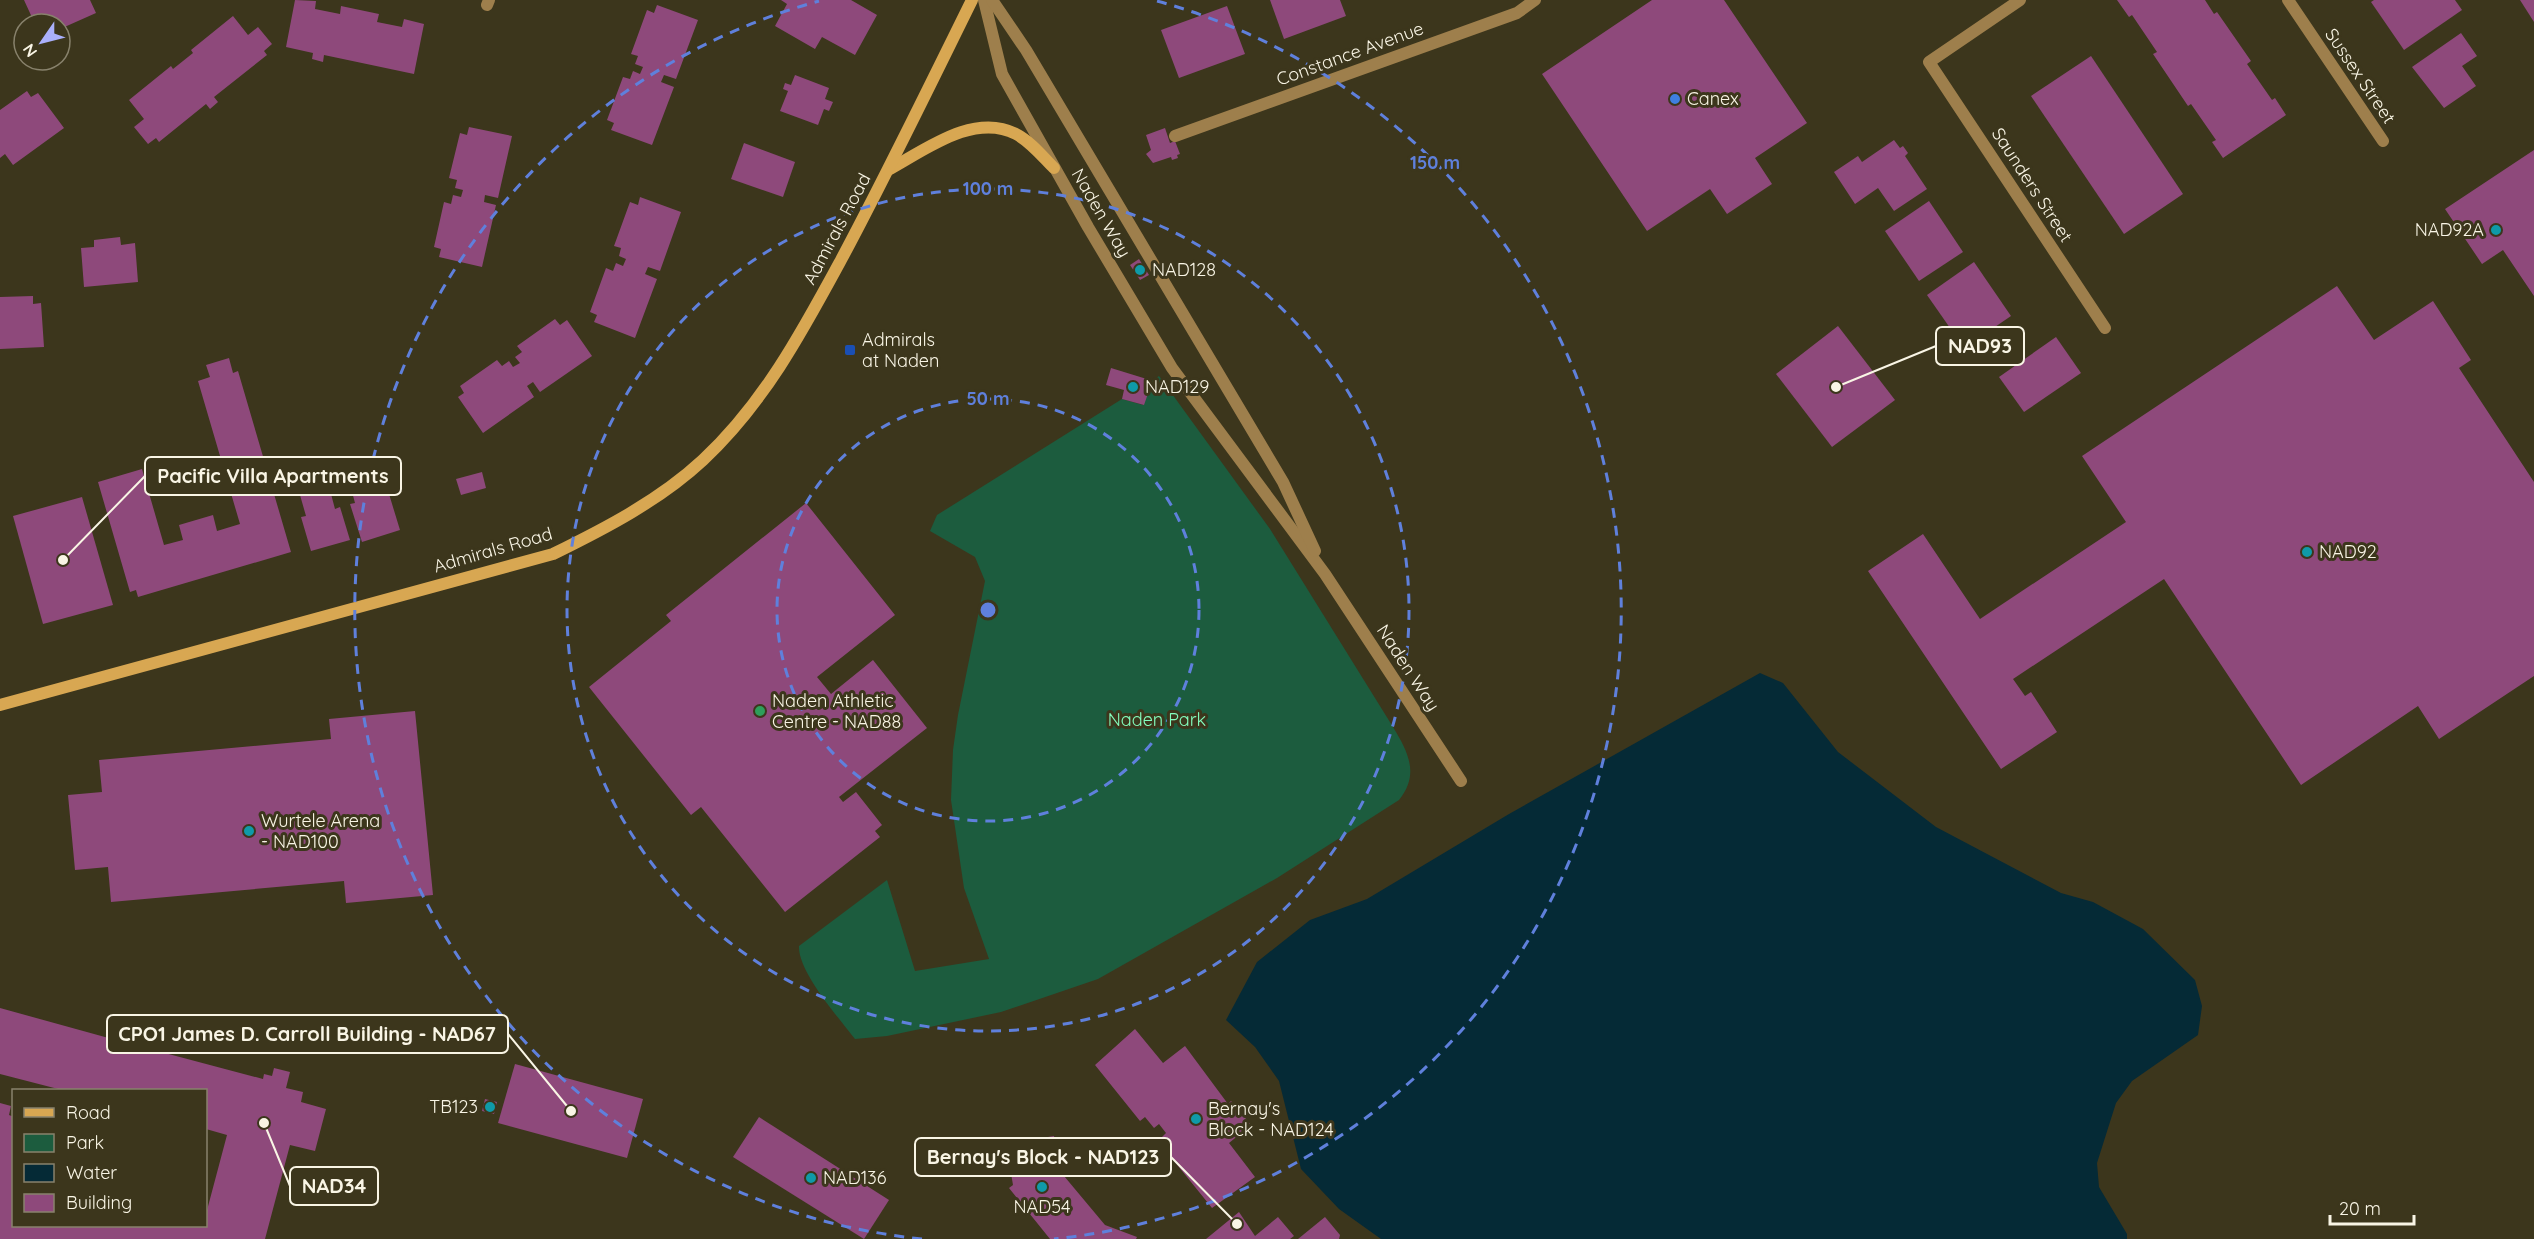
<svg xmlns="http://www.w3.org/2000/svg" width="2534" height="1239" font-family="Quicksand,sans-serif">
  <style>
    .green { fill: #1c5c3e }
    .water { fill: #052a36 }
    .building { fill: #8e497b }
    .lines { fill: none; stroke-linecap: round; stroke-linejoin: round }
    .street { stroke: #9e7f4c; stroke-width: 12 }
    .secondary { stroke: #d8a752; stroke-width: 12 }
    .ring { fill: none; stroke: #5f80dc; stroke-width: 3; stroke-dasharray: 10 8 }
    .shop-dot { fill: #3f7fe0; stroke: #3c361c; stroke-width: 2 }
    .culture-dot { fill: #0f9aa8; stroke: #3c361c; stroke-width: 2 }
    .transit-dot { fill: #1a4fb4; stroke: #3c361c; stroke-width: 2 }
    .leisure-dot { fill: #2e9e5b; stroke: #3c361c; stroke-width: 2 }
    .labels { text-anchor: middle; stroke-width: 6; stroke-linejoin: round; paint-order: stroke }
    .street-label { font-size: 18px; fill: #f9f5e5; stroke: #3c361c }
    .poi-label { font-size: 18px; fill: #f9f5e5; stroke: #3c361c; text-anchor: start }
    .park-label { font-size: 18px; fill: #83febe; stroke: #3c361c }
    .centre { fill: #5f80dc; stroke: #3c361c; stroke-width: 3 }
    .ring-label { font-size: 18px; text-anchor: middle; font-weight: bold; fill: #5f80dc; stroke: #3c361c; stroke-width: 6; stroke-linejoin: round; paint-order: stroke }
    .leader { fill: none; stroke: #f9f5e5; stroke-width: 2 }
    .callout-dot { fill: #f9f5e5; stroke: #3c361c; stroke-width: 2 }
    .callout { fill: #3c361c; stroke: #f9f5e5; stroke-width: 2 }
    .callout-label { font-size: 20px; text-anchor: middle; font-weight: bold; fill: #f9f5e5 }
  </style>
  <rect width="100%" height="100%" fill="#3c361c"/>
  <path class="green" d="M1159,376l111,153 123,198c15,25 27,47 6,73l-122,78 -179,101 -97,33 -114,24 -32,3c-16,-21 -57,-67 -56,-93l88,-66 28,91 74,-12 -25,-71 -13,-88 2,-50 5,-35 27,-134 -10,-24 -45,-26 7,-16 185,-116 21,6 8,-20 -2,-2z"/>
  <path class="water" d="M1760,673l23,10 55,69 98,75 125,66 32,9 50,27 52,51 7,26 -4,29 -66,46 -16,22 -19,60 2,24 28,47v5h-746l-42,-30 -38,-40 -22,-88 -24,-34 -29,-27 31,-58 53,-42 57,-21 142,-85z"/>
  <g class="building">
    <path d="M24,0h66l6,13 -36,16v-5h-25z"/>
    <path d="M295,0l21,1 -1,8 25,5 1,-8 38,8 -2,8 25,5 2,-8 20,5 -10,50 -90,-19 -1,7 -11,-3 1,-6 -27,-6z"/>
    <path d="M781,0h70l26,15 -22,40 -33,-18 -7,12 -40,-23 12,-22z"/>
    <path d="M1270,0h70l6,16 -62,23z"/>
    <path d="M1652,0h72l83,123 -52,35 17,26 -45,30 -17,-25 -63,42 -105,-157z"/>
    <path d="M2117,0h88l9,14 3,-2 34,49 -4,3 25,36 3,-2 11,17 -63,43 -11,-16 4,-2 -25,-36 -3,2 -35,-52 4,-2 -25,-37 -3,2z"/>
    <path d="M2374,0h81l7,10 -58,40 -33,-48z"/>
    <path d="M2520,0h14v22z"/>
    <path d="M657,5l41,15 -22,59 -12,-4 -3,7 13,5 -22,58 -41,-15 3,-7 -7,-3 16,-43 7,2 3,-8 7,3 3,-7 -8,-3 3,-8 -7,-2 16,-44 7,3z"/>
    <path d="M1227,6l18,48 -66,24 -18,-48z"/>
    <path d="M233,16l15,19 10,-8 14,17 -8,7 3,4 -53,42 4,5 -8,7 -4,-5 -47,38 -3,-4 -8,6 -14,-17 10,-8 -15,-19 42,-34 2,3 20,-16 -2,-3z"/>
    <path d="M2461,33l16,23 -15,10 14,20 -32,22 -32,-41z"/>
    <path d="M2091,56l92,138 -59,40 -93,-138z"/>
    <path d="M795,75l34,13 -4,11 8,3 -4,9 -5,-2 -6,16 -38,-14 8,-20 -5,-2 2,-6 6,2z"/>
    <path d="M27,91l4,6 7,-4 26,35 -51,37 -8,-11 -5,4v-48z"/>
    <path d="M469,127l43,9 -14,62 -13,-3 -1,7 12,3 -14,62 -43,-10 2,-8 -7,-2 10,-45 7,2 2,-9 8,2 2,-7 -8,-2 2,-8 -8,-2 11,-45 7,2z"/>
    <path d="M1165,128l5,15 5,-2 5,13 -3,1 1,3 -6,2 -1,-3 -18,6 -7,-9 5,-4 -5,-15z"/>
    <path d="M1894,140l6,8 3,-2 5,7 -3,3 22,33 -33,22 -16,-23 -23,16 -21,-32 24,-16 4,6z"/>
    <path d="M744,143l51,19 -12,35 -52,-18z"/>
    <path d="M2534,150v146l-31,-46 -21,14 -37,-55z"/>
    <path d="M640,197l41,15 -21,59 -12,-4 -3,7 12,5 -22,59 -41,-16 3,-7 -7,-3 16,-44 7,3 3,-8 7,3 3,-7 -7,-3 2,-8 -7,-2 16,-44 8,3z"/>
    <path d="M1929,201l34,51 -44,29 -34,-50z"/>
    <path d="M120,237l1,8 14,-2 3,39 -54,5 -3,-39 13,-1v-7z"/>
    <path d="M1139,259l10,16 -9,5 -10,-15z"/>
    <path d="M1974,262l37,54 -47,32 -37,-53z"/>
    <path d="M2337,286l37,54 59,-39 38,59 -12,8 75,114v194l-95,63 -21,-33 -117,79 -137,-206 -151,100 12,17 6,-4 26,40 -56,37 -133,-198 55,-37 57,85 146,-97 -44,-66z"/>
    <path d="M33,296v8l8,-1 3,44 -44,2v-52z"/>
    <path d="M555,319l5,6 7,-5 25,36 -52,36 -7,-10 -6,4 7,11 -51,36 -25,-36 6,-4 -4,-7 37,-26 5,6 7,-5 4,6 7,-4 -5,-6 7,-5 -5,-6z"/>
    <path d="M1838,326l57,74 -63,47 -56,-73z"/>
    <path d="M2056,337l25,36 -57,39 -25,-35z"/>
    <path d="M229,358l4,15 5,-2 53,181 -153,45 -2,-7 -6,2 -32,-110 44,-13 22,76 19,-5 -4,-15 34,-10 4,16 23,-7 -42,-143 12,-4 -4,-12z"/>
    <path d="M1111,368l39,12 1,5 -7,20 -22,-6 2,-9 -18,-5z"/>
    <path d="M482,472l4,16 -25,7 -5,-16z"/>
    <path d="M380,479l5,16 4,-1 11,36 -38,12 -12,-38 5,-1 -4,-15z"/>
    <path d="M320,481l5,14 6,-1 4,15 5,-2 10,33 -39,11 -10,-34 5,-1 -8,-28z"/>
    <path d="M82,497l31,108 -70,19 -30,-108z"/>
    <path d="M806,503l89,112 -78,62 14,17 42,-34 54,68 -88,69 4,5 13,-10 26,33 -7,6 5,6 -95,75 -84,-105 -10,8 -102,-128 82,-66 -5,-6z"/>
    <path d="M415,711l18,184 -87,8 -2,-22 -233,21 -3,-35 -33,3 -7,-75 34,-3 -3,-32 232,-21 -2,-20z"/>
    <path d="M0,1008l123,34 3,-11 22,6 -2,11 117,31 1,-5 8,2 2,-8 16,4 -4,16 17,4 -2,10 25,7 -11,42 -25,-6 -25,94h-265v-136l11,3 -2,9 5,2v109h192v-12l21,-79 -21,-6v-39h-144l-62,-16z"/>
    <path d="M1135,1029l28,34 22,-17 43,58 3,-3 20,24 -22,18 26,34 -43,31 -46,-57 5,-3 -9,-11 4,-4 -7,-9 -5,4 -9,-11 -5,4 -45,-56z"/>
    <path d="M515,1064l128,35 -16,59 -129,-35z"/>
    <path d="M485,1099l12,3 -3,12 -12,-3z"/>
    <path d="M759,1117l130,83 -25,39 -131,-82z"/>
    <path d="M1054,1136l5,34 46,55 32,12 -1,2h-86l-41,-51 4,-3 -7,-41z"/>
    <path d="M1239,1212l16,24 23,-19 16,19 -4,3h-84z"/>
    <path d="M1325,1217l15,18 -1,4h-41z"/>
  </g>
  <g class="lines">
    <g class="street">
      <path d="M984,0l18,74 86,153 84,141 153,206 136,207"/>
      <path d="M992,0l34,50 257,432 32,69"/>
      <path d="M2020,0l-91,62 176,266"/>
      <path d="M2288,0l95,141"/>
      <path d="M487,5l2,-5"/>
      <path d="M1175,136l342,-123 18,-13"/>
    </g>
    <g class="secondary">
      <path d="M890,169c35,-19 84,-57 126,-35 14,7 27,23 38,34"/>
      <path d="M0,705l553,-151c53,-26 107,-54 150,-94 61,-57 99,-128 138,-200 46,-86 88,-173 131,-260"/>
    </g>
  </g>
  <g class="ring">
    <circle cx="988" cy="610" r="211"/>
    <circle cx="988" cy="610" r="421"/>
    <path d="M922 1239A632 632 0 0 1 819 1M1157 1A632 632 0 0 1 1054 1239"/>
  </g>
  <circle class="shop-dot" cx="1675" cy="99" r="6"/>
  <g class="culture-dot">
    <circle cx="2496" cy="230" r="6"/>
    <circle cx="1140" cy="270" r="6"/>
    <circle cx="1133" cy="387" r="6"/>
    <circle cx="2307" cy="552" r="6"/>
    <circle cx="249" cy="831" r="6"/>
    <circle cx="490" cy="1107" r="6"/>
    <circle cx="1196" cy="1119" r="6"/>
    <circle cx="811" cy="1178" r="6"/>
    <circle cx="1042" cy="1187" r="6"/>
  </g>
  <rect class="transit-dot" x="844" y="344" width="12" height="12" rx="3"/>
  <circle class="leisure-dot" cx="760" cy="711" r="6"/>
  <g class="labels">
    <g class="street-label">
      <text transform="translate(1350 54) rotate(-20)" y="6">Constance Avenue</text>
      <text transform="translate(2360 76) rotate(56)" y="6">Sussex Street</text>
      <text transform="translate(2032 185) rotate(57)" y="6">Saunders Street</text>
      <text transform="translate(1101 213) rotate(60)" y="6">Naden Way</text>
      <text transform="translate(837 229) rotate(-62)" y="6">Admirals Road</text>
      <text transform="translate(493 550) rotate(-16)" y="6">Admirals Road</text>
      <text transform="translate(1408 668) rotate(57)" y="6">Naden Way</text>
    </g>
    <g class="poi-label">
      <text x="1687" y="105">Canex</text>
      <text x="2484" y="236" text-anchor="end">NAD92A</text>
      <text x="1152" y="276">NAD128</text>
      <text x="862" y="346">Admirals<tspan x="862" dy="21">at Naden</tspan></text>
      <text x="1145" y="393">NAD129</text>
      <text x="2319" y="558">NAD92</text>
      <text x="772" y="707">Naden Athletic<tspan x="772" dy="21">Centre - NAD88</tspan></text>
      <text x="261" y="827">Wurtele Arena<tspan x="261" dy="21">- NAD100</tspan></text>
      <text x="478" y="1113" text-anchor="end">TB123</text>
      <text x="1208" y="1115">Bernay's<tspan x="1208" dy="21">Block - NAD124</tspan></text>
      <text x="823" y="1184">NAD136</text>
      <text x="1042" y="1213" text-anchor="middle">NAD54</text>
    </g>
    <g class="park-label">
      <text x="1157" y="726">Naden Park</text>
    </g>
  </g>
  <circle cx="988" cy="610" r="9" class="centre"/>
  <g class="ring-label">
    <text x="1435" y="169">150 m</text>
    <text x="988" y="195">100 m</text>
    <text x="988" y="405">50 m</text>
  </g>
  <path class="leader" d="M1836 387L1936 346M63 560L145 476M571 1111L508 1034M1237 1224L1171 1157M264 1123L290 1186"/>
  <g class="callout-dot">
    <circle cx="1836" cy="387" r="6"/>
    <circle cx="63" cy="560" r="6"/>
    <circle cx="571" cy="1111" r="6"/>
    <circle cx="1237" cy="1224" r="6"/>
    <circle cx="264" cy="1123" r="6"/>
  </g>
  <g class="callout">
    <rect x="1936" y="327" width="88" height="38" rx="6"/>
    <rect x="145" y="457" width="256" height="38" rx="6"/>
    <rect x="107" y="1015" width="401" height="38" rx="6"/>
    <rect x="915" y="1138" width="256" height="38" rx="6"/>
    <rect x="290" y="1167" width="88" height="38" rx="6"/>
  </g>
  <g class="callout-label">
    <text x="1980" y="353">NAD93</text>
    <text x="273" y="483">Pacific Villa Apartments</text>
    <text x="307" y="1041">CPO1 James D. Carroll Building - NAD67</text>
    <text x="1043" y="1164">Bernay's Block - NAD123</text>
    <text x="334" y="1193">NAD34</text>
  </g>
  <rect x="12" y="1089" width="195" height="138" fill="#3c361c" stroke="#88826c" stroke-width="1.5"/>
  <rect x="24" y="1108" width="30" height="9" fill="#d8a752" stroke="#88826c" stroke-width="1.5"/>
  <text x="66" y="1119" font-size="18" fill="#f9f5e5">Road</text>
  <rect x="24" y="1134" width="30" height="18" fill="#1c5c3e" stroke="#88826c" stroke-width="1.5"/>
  <text x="66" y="1149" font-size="18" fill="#f9f5e5">Park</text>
  <rect x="24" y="1164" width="30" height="18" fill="#052a36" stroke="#88826c" stroke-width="1.5"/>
  <text x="66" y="1179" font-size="18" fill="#f9f5e5">Water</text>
  <rect x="24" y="1194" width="30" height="18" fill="#8e497b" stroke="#88826c" stroke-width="1.5"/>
  <text x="66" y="1209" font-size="18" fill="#f9f5e5">Building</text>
  <g transform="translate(42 42) rotate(235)"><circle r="28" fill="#3c361c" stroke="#88826c" stroke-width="1.5"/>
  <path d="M0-4.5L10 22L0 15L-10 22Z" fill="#aab0fb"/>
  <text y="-9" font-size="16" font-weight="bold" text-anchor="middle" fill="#f9f5e5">N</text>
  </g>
  <path d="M2330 1215v9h84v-9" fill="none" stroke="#f9f5e5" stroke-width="3"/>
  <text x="2339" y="1215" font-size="18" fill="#f9f5e5" stroke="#3c361c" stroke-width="4.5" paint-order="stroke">20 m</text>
</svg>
